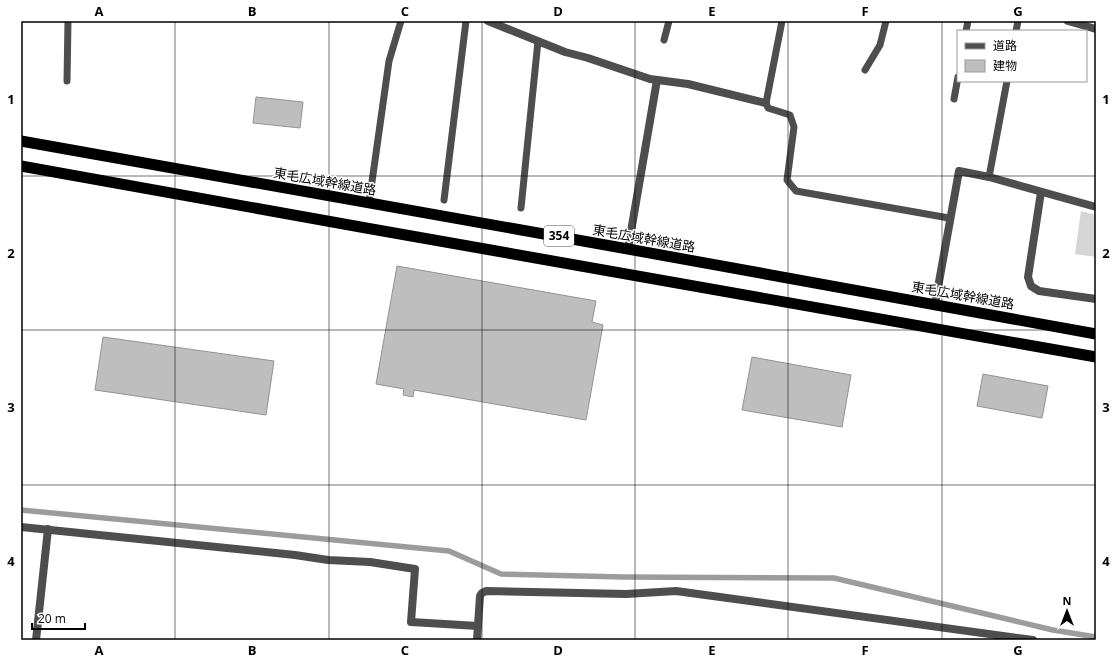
<svg xmlns="http://www.w3.org/2000/svg" width="1117" height="661" font-family="'Open Sans','Noto Sans JP',sans-serif">
  <style>
    .green { fill: #d5d5d5 }
    .lines { fill: none; stroke-linecap: round; stroke-linejoin: round }
    .stream { stroke: #9c9c9c; stroke-width: 5.5 }
    .building { fill: #bebebe; stroke: #929292 }
    .service { stroke: #4e4e4e; stroke-width: 7 }
    .minor { stroke: #4e4e4e; stroke-width: 8 }
    .trunk { stroke: #000; stroke-width: 11 }
    .grid { fill: none; stroke: #000; stroke-width: 1; stroke-opacity: 0.55 }
    .labels { text-anchor: middle; stroke-width: 3; stroke-linejoin: round; paint-order: stroke }
    .shield { fill: #fff; stroke: #4c4c4c; stroke-width: 1 }
    .shield-label { font-size: 12px; font-weight: bold; fill: #000 }
    .street-label { font-size: 13px; fill: #000; stroke: #fff }
    .neatline { fill: none; stroke: #000; stroke-width: 1.5 }
    .grid-label { font-size: 13px; text-anchor: middle; font-weight: bold; fill: #000 }
  </style>
  <rect width="100%" height="100%" fill="#fff"/>
  <path class="green" d="M1081,211l15,4v42l-21,-3z"/>
  <g class="lines">
    <path class="stream" d="M21,510l428,41 52,23 122,3 211,1 219,52 43,7"/>
  </g>
  <g class="building">
    <path d="M256,97l47,5 -3,26 -47,-5z"/>
    <path d="M397,266l199,35 -4,21 11,3 -17,95 -172,-30 -1,7 -10,-2 1,-6 -28,-5z"/>
    <path d="M103,337l171,24 -8,54 -171,-25z"/>
    <path d="M752,357l99,18 -9,52 -100,-17z"/>
    <path d="M983,374l65,12 -6,32 -65,-12z"/>
  </g>
  <g class="lines">
    <g class="service">
      <path d="M782,21l-16,82 2,5 22,7 4,12 -7,53 9,11 153,27"/>
      <path d="M966,31l2,-10"/>
      <path d="M1016,31l2,-10"/>
      <path d="M664,40l5,-19"/>
      <path d="M865,70l15,-25 6,-24"/>
      <path d="M67,81l1,-60"/>
      <path d="M954,99l4,-22"/>
      <path d="M989,177l18,-96"/>
      <path d="M444,200l22,-179"/>
      <path d="M369,203l20,-142 12,-40"/>
      <path d="M521,208l17,-167"/>
    </g>
    <g class="minor">
      <path d="M488,21l77,31 23,6 62,21 38,5 78,19"/>
      <path d="M1068,21l28,8"/>
      <path d="M1041,192l-13,85 3,9 8,5 57,8"/>
      <path d="M628,249l29,-169"/>
      <path d="M935,304l24,-133 30,6 107,30"/>
      <path d="M21,527l274,28 33,5 42,2 45,7 -4,53 67,4"/>
      <path d="M36,640l12,-111"/>
      <path d="M477,640l3,-44 2,-3 4,-2 140,3 50,-3 357,49"/>
    </g>
    <g class="trunk">
      <path d="M21,141l607,108 468,85"/>
      <path d="M21,166l345,62 730,129"/>
    </g>
  </g>
  <path class="grid" d="M175,21v619M329,21v619M482,21v619M635,21v619M788,21v619M942,21v619M21,176h1075M21,330h1075M21,485h1075"/>
  <g class="labels">
    <rect class="shield" x="544" y="226" width="30" height="20" rx="3"/>
    <g class="shield-label">
      <text x="559" y="240">354</text>
    </g>
    <g class="street-label">
      <text transform="translate(325 181) rotate(10)" y="5">東毛広域幹線道路</text>
      <text transform="translate(644 238) rotate(10)" y="5">東毛広域幹線道路</text>
      <text transform="translate(963 295) rotate(10)" y="5">東毛広域幹線道路</text>
    </g>
  </g>
  <rect width="1117" height="661" fill="none" stroke="#ffffff" stroke-width="44"/>
  <rect x="957" y="30" width="130" height="52" fill="#ffffff" stroke="#999999"/>
  <rect x="965" y="43" width="20" height="6" fill="#4e4e4e" stroke="#999999"/>
  <text x="993" y="50" font-size="12" fill="#000000">道路</text>
  <rect x="965" y="60" width="20" height="12" fill="#bebebe" stroke="#999999"/>
  <text x="993" y="70" font-size="12" fill="#000000">建物</text>
  <g transform="translate(1067 611)" stroke="#ffffff" stroke-width="3" paint-order="stroke">
  <path d="M0-3L7 15L0 10L-7 15Z" fill="#000000"/>
  <text y="-6" font-size="11" font-weight="bold" text-anchor="middle" fill="#000000">N</text>
  </g>
  <path d="M32 623v6h53v-6" fill="none" stroke="#000000" stroke-width="2"/>
  <text x="38" y="623" font-size="12" fill="#000000" stroke="#ffffff" stroke-width="3" paint-order="stroke">20 m</text>
  <rect x="22" y="22" width="1073" height="617" class="neatline"/>
  <g class="grid-label">
    <text x="99" y="16">A</text>
    <text x="252" y="16">B</text>
    <text x="405" y="16">C</text>
    <text x="558" y="16">D</text>
    <text x="712" y="16">E</text>
    <text x="865" y="16">F</text>
    <text x="1018" y="16">G</text>
    <text x="11" y="104">1</text>
    <text x="1106" y="104">1</text>
    <text x="11" y="258">2</text>
    <text x="1106" y="258">2</text>
    <text x="11" y="412">3</text>
    <text x="1106" y="412">3</text>
    <text x="11" y="566">4</text>
    <text x="1106" y="566">4</text>
    <text x="99" y="655">A</text>
    <text x="252" y="655">B</text>
    <text x="405" y="655">C</text>
    <text x="558" y="655">D</text>
    <text x="712" y="655">E</text>
    <text x="865" y="655">F</text>
    <text x="1018" y="655">G</text>
  </g>
</svg>
